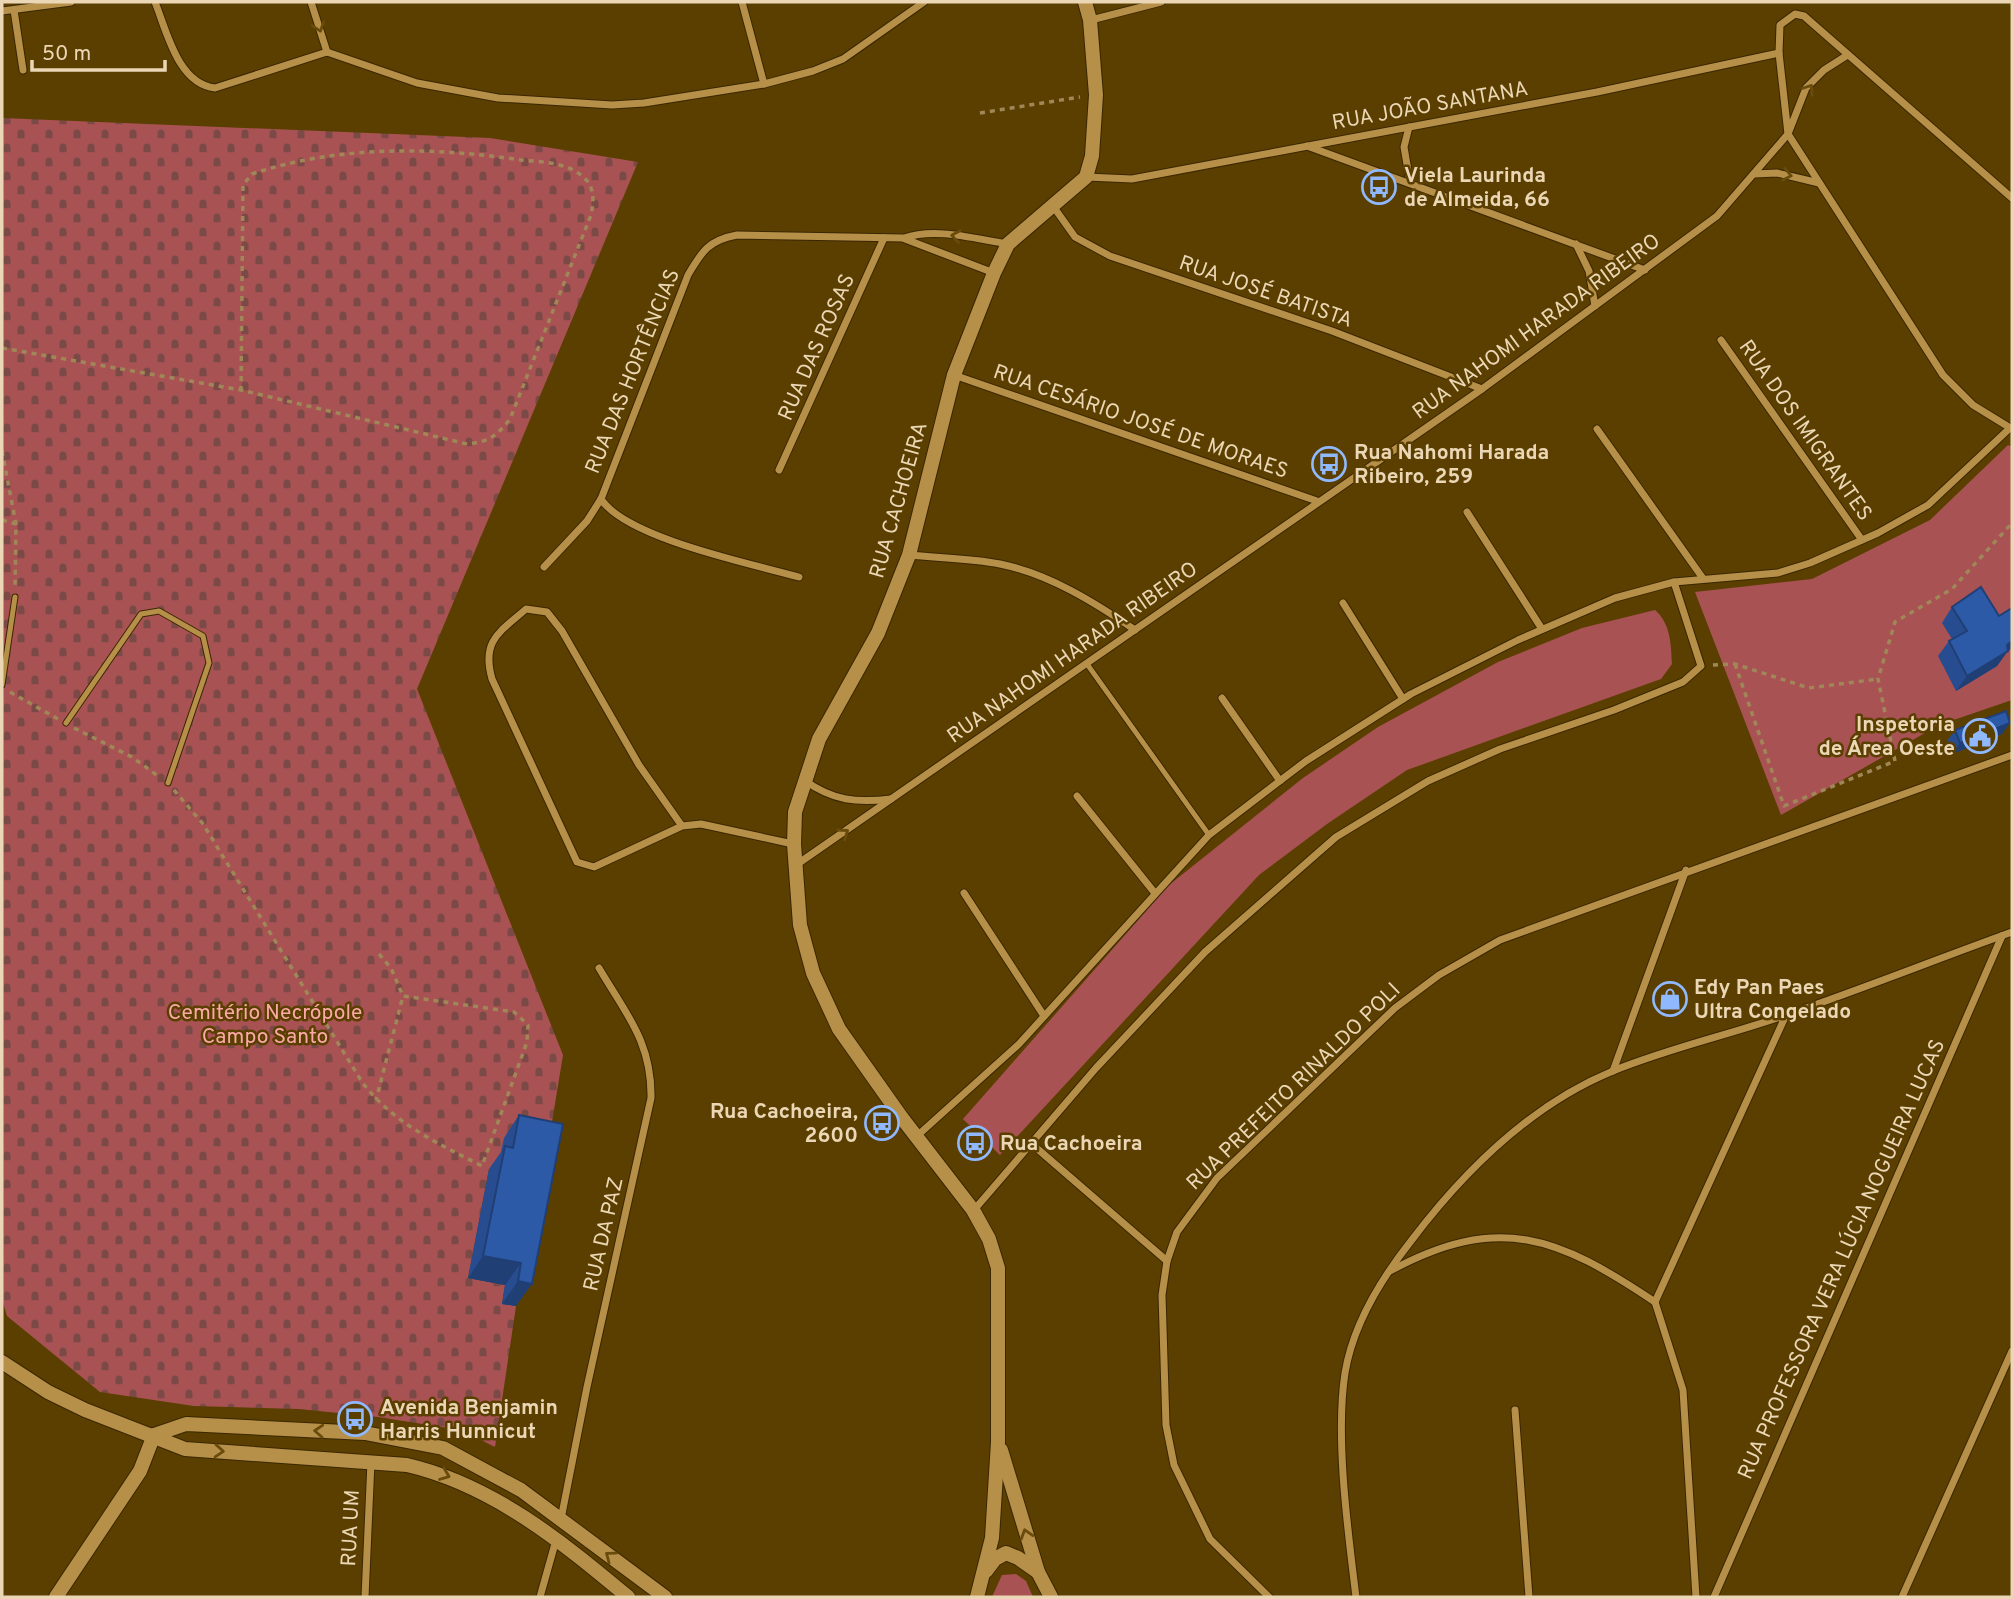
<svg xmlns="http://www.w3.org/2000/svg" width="2014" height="1599" font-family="Overpass,sans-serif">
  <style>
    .cemetery { fill: url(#cemetery-stones) }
    .green { fill: #a95254 }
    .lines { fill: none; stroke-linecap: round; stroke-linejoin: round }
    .lane-casing { stroke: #3a2700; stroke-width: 7 }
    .street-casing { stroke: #3a2700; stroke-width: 9 }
    .secondary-casing { stroke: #3a2700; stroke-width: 16 }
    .path { stroke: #a08757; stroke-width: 3.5; stroke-dasharray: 5 5; stroke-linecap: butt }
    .lane { stroke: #b68f49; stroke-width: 5 }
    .street { stroke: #b68f49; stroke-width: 7 }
    .secondary { stroke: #b68f49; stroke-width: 14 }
    .wall { fill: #274d90 }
    .shaded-wall { fill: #203f75 }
    .building { fill: #2d5aa7; stroke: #203f75; stroke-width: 2 }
    .oneway { stroke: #694b0c }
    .labels { text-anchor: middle; stroke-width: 5; stroke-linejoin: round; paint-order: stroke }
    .street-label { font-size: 21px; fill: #ebd7b5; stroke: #5b3f01 }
    .poi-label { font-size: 21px; font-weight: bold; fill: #ebd7b5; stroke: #5b3f01; text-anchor: start }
    .park-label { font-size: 21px; fill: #fba9a8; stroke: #5b3f01 }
  </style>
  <defs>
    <pattern id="cemetery-stones" width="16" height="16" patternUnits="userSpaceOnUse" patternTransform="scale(1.75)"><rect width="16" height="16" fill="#a95254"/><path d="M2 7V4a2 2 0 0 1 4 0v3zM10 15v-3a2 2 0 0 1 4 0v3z" fill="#7c4a46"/></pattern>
  </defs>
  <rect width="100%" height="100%" fill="#5b3f01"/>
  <path class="cemetery" d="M2,118l488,20 148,24 -221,527 146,366 -15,91 -51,24 -8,-1 -21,109 37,7 -3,18 14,3 -21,141 -34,-17 -83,-13 -79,-8 -105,-3 -94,-14 -93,-76 -5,-17z"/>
  <g class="green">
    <path d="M2008,445l4,2v253l-73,25 -158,90 -86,-223 117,-13 118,-59z"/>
    <path d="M1655,610c16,14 16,35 17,54l-11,15 -254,91 -80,54 -68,51 -259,280 -37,-36 206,-234 134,-107 75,-51 120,-65 84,-34z"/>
    <path d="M1016,1574l10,7 7,16h-41l10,-22z"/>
  </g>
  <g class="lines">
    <g class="lane-casing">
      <g id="lane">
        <path d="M1087,664l122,171"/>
        <path d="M2,685l13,-88"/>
        <path d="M66,723l75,-109 18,-3 44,25 6,27 -41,120"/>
      </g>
    </g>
    <g class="street-casing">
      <g id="street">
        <path d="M155,2c12,30 23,82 60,86l112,-36"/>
        <path d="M311,2l16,50"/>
        <path d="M742,2l22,82"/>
        <path d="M14,10l9,60"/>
        <path d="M2,11l69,-9"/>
        <path d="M1091,20l70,-18"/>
        <path d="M327,52l90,31 81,15 114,7 32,-2 120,-19 49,-13 30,-12 81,-57"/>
        <path d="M1409,127l-5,20 6,35"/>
        <path d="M1307,146l338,124"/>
        <path d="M1754,174l23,-1 42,10"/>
        <path d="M1086,177l46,2 465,-87 182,-39"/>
        <path d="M2012,198l-208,-182 -9,-2 -15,11 -1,28 9,81 155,241 30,30 39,24"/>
        <path d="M1053,206l22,31 35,19 222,75 150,58"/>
        <path d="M905,239l89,34"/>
        <path d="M1576,244l13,27 6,35"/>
        <path d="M1721,340l141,200"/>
        <path d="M954,375l363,126"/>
        <path d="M1597,429l105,148"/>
        <path d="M779,470l105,-232"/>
        <path d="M601,499c25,39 151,65 198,78"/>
        <path d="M1467,512l75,117"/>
        <path d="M909,555c29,3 62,3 91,9 49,10 94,38 135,66"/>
        <path d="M544,567l43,-46 14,-22 87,-224c14,-24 21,-35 49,-40l167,3c32,-11 71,1 104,6"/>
        <path d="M1343,603l60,96"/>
        <path d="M1222,698l58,83"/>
        <path d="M804,780c29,21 53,23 87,19"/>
        <path d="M1077,796l77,96"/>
        <path d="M682,826l-43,-61 -77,-134 -15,-19 -21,-3c-26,23 -45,31 -34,70l85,183 17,5 88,-41 19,-2 92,20"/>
        <path d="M796,865l686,-476 235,-173 71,-82 18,-46 18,-18 22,-14"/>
        <path d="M964,893l80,123"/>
        <path d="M1613,1071l73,-201"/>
        <path d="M917,1136l102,-92 190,-209 97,-74 105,-67 107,-54 97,-42 59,-16 104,-9 32,-10 68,-30 50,-28 82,-77"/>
        <path d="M1033,1145l134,116"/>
        <path d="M974,1210l122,-142 109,-116 131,-115 92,-56 72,-32 114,-39 69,-28 18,-16 -27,-84"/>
        <path d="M1390,1271c109,-59 168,-34 265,31"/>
        <path d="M1515,1410l14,187"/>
        <path d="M561,1519l26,-132 64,-289c1,-56 -25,-84 -52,-130"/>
        <path d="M365,1597l6,-135"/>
        <path d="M540,1597l16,-57"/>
        <path d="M1269,1597l-59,-58 -36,-74 -8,-40 -4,-130 5,-34 10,-29 40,-54 178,-170 44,-33 61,-35 512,-185"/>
        <path d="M1356,1597c-8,-65 -21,-160 -11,-224 8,-49 36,-94 66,-132 53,-70 119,-136 202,-170 56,-23 116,-36 173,-56 76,-26 151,-56 226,-83"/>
        <path d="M1696,1597l-13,-207 -28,-88 131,-287"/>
        <path d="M1714,1597l288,-661"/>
        <path d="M1902,1597l110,-246"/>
      </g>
    </g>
    <g class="secondary-casing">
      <g id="secondary">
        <path d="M2,1362l46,30 37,18 100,39 222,16c86,20 155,77 221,132"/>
        <path d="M154,1435l32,-11 179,9 78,15 78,42 144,107"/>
        <path d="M1001,1450l37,122 13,25"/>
        <path d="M986,1571l9,-12 11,-6 12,5 20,14"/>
        <path d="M56,1597l84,-126 14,-36"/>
        <path d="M977,1597l15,-59 6,-96v-174l-9,-29 -16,-29 -71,-92 -63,-89 -26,-56 -13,-48 -6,-81 1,-32 24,-73 59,-106 31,-78 45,-180 40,-102 14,-29 78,-67 6,-21 4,-61 -6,-75 -5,-18"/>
      </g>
    </g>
    <g class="path">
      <path d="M980,113l100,-16"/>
      <path d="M2,348l239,42 226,54c21,-2 30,-8 43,-25l81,-204c3,-15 4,-29 -9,-39 -16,-14 -41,-14 -61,-16 -88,-13 -183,-15 -269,14l-9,11 -2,205"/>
      <path d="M2,451l14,73 -1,64"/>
      <path d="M2,520l14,4"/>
      <path d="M1735,664l49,142 111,-45 -17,-82 17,-57 57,-33 60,-66"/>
      <path d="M1713,665l22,-1 74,24 69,-9"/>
      <path d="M10,692l48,27"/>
      <path d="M74,728l58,29 26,19"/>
      <path d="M174,790l29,34 159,258c31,41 75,61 120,84l45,-124 1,-17 -14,-13 -111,-16 -27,104"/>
      <path d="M379,954l12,14 12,28"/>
    </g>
    <use href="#lane" class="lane"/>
    <use href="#street" class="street"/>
    <use href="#secondary" class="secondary"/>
  </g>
  <g class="wall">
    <path d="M1952,607l55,45 -10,14 -41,25 -18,-35 11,-15 3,-2 -10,-16z"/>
    <path d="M1955,730l47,4 -50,20 -5,-13z"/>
    <path d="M519,1115l44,9 -47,182 -14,-2 3,-19 -37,-7 21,-109 12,-17 3,-14z"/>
  </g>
  <g class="shaded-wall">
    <path d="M2012,641v7l-5,4 -10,14 -41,25 11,-15z"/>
    <path d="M2010,723l-8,11 -50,20 8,-11z"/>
    <path d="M483,1256l38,7 -16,22 -37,-7z"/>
    <path d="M518,1281l14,3 -16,22 -14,-2z"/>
  </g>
  <g class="building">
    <path d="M1981,587l18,29 13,-8v33l-5,4 1,6 -41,25 -18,-35 18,-10 -15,-24z"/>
    <path d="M2006,711l4,12 -50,20 -5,-13z"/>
    <path d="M519,1115l44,9 -31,160 -14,-3 3,-18 -38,-7 22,-110 8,2z"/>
  </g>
  <defs><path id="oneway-chevron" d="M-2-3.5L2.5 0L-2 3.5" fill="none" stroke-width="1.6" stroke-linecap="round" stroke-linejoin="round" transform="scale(1.75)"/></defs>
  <g class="oneway">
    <use href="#oneway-chevron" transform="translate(319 27) rotate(72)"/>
    <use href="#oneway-chevron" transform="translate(1809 89) rotate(-56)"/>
    <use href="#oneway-chevron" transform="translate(1787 175) rotate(11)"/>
    <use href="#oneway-chevron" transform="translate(956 236) rotate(-171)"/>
    <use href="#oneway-chevron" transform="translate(844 833) rotate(-35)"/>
    <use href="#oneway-chevron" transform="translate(319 1431) rotate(-177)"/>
    <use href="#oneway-chevron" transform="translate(219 1451) rotate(4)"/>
    <use href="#oneway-chevron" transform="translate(445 1475) rotate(21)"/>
    <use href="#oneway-chevron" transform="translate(1026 1534) rotate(-107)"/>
    <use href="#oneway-chevron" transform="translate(610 1556) rotate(-143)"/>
  </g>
  <defs>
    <g id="bus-ring" transform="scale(1.75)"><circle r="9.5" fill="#5b3f01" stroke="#8fb8fd" stroke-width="1.5"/><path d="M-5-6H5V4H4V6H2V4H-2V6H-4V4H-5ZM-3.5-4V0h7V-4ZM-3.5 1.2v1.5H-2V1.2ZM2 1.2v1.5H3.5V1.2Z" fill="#8fb8fd"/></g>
    <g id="civic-ring" transform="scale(1.75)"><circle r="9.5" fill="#5b3f01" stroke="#8fb8fd" stroke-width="1.5"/><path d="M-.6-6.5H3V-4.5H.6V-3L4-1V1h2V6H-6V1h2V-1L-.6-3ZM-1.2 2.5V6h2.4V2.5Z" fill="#8fb8fd"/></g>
    <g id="shop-ring" transform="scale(1.75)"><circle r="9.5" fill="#5b3f01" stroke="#8fb8fd" stroke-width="1.5"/><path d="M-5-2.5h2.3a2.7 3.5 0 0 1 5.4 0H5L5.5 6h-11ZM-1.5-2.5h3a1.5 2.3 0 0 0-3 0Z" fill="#8fb8fd"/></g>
  </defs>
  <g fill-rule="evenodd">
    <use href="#bus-ring" x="1379" y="187"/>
    <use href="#bus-ring" x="1329" y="464"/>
    <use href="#civic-ring" x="1980" y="736"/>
    <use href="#shop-ring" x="1670" y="999"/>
    <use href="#bus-ring" x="882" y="1123"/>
    <use href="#bus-ring" x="975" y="1143"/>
    <use href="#bus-ring" x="355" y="1419"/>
  </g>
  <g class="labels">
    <g class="street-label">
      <text transform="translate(1430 105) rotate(-10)" y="7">RUA JOÃO SANTANA</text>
      <text transform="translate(1266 291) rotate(19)" y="7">RUA JOSÉ BATISTA</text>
      <text transform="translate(1536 326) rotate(-36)" y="7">RUA NAHOMI HARADA RIBEIRO</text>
      <text transform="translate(816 347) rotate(-66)" y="7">RUA DAS ROSAS</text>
      <text transform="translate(632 371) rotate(-68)" y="7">RUA DAS HORTÊNCIAS</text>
      <text transform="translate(1141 421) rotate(19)" y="7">RUA CESÁRIO JOSÉ DE MORAES</text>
      <text transform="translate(1806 430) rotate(55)" y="7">RUA DOS IMIGRANTES</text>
      <text transform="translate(898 500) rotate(-74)" y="7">RUA CACHOEIRA</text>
      <text transform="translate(1072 652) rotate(-35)" y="7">RUA NAHOMI HARADA RIBEIRO</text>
      <text transform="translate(1293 1086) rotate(-44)" y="7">RUA PREFEITO RINALDO POLI</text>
      <text transform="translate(603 1234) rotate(-77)" y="7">RUA DA PAZ</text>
      <text transform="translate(1841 1259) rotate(-66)" y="7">RUA PROFESSORA VERA LÚCIA NOGUEIRA LUCAS</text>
      <text transform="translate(350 1528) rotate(-87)" y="7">RUA UM</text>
    </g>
    <g class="poi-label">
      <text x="1404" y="182">Viela Laurinda<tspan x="1404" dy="24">de Almeida, 66</tspan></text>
      <text x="1354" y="459">Rua Nahomi Harada<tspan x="1354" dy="24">Ribeiro, 259</tspan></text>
      <text x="1955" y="731" text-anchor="end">Inspetoria<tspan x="1955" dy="24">de Área Oeste</tspan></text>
      <text x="1694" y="994">Edy Pan Paes<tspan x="1694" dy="24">Ultra Congelado</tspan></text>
      <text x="858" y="1118" text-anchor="end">Rua Cachoeira,<tspan x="858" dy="24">2600</tspan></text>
      <text x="1000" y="1150">Rua Cachoeira</text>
      <text x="380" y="1414">Avenida Benjamin<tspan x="380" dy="24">Harris Hunnicut</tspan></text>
    </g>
    <g class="park-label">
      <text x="265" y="1019">Cemitério Necrópole<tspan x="265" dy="24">Campo Santo</tspan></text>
    </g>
  </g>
  <rect width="2014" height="1599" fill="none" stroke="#ebd7b5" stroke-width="7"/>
  <path d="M32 60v10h133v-10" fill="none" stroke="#ebd7b5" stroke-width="3.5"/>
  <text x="42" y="60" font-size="21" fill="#ebd7b5" stroke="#5b3f01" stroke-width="5" paint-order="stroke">50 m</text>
</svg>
